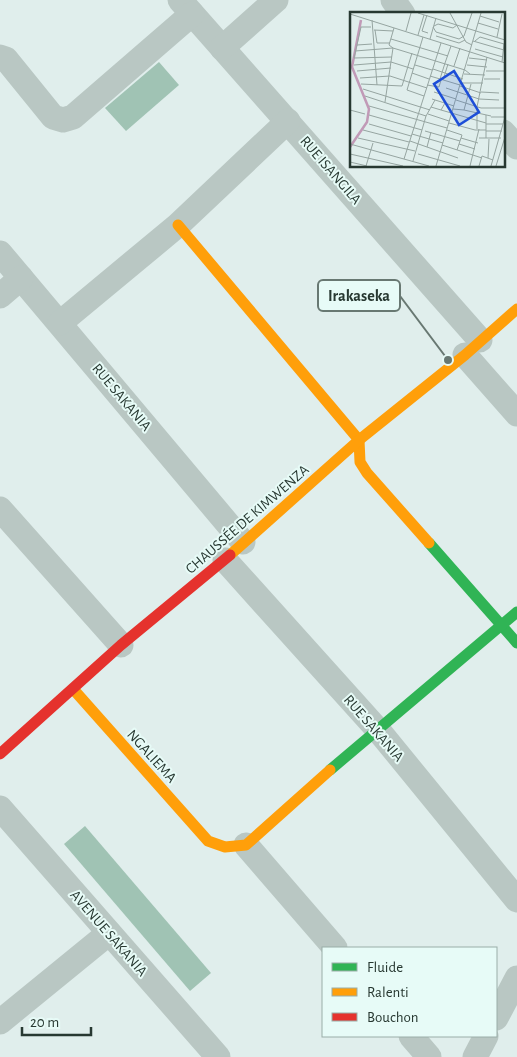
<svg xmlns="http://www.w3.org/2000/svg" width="517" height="1057" font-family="'Alegreya Sans',sans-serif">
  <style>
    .building { fill: #a0c3b4 }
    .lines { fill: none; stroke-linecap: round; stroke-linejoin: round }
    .street { stroke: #b9c7c3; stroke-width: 25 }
    .fast { stroke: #30b455; stroke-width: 11 }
    .slow { stroke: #ff9f0a; stroke-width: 11 }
    .jam { stroke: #e5322d; stroke-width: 11 }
    .labels { text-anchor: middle; stroke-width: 4; stroke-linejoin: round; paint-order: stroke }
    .street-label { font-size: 15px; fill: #273831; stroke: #e7fbf7 }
    .inset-river { fill: none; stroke: #c19ab7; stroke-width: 2.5 }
    .inset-road { fill: none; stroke: #96a5a1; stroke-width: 1 }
    .view { fill: #1d4ed8; fill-opacity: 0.15; stroke: #1d4ed8; stroke-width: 2.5 }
    .inset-edge { fill: none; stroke: #273831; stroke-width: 2.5 }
    .leader { fill: none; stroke: #687872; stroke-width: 2 }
    .callout-dot { fill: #687872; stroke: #e7fbf7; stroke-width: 2 }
    .callout { fill: #e7fbf7; stroke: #687872; stroke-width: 2 }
    .callout-label { font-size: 16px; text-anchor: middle; font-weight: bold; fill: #273831 }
  </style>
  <rect width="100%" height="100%" fill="#e0eeec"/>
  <g class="building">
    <path d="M159,62l20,23 -53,46 -21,-23z"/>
    <path d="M85,826l126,147 -21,18 -126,-147z"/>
  </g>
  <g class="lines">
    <g class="street">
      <path d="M180,0l300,340"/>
      <path d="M393,0l10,14"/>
      <path d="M222,48l54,-48"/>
      <path d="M0,57l6,2 47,58 10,3 10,-3 119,-103"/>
      <path d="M503,132l14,15"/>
      <path d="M0,253l243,289"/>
      <path d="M0,296l21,-18"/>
      <path d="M60,323l118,-98 110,-104"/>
      <path d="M465,355l52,59"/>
      <path d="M0,509l121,136"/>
      <path d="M225,560l153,170 139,170"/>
      <path d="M0,808l218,249"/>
      <path d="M246,845l89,103"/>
      <path d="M496,1018l21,-40"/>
      <path d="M0,1022l109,-89"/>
      <path d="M411,1036l18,21"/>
      <path d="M475,1057l11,-21"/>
    </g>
    <g class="fast">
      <path d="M429,543l88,100"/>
      <path d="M330,770l187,-158"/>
    </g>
    <g class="slow">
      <path d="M178,225l181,215 1,22 7,11 62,70"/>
      <path d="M230,555l129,-115 106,-85 52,-46"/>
      <path d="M74,690l134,151 17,6 21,-2 84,-75"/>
    </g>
    <path class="jam" d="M0,754l121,-109 109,-90"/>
  </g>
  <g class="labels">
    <g class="street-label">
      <text transform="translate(331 170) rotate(49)" y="5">RUE ISANGILA</text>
      <text transform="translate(122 397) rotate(50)" y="5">RUE SAKANIA</text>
      <text transform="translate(247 519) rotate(-41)" y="5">CHAUSSÉE DE KIMWENZA</text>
      <text transform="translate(374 728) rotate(49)" y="5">RUE SAKANIA</text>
      <text transform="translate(152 756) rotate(48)" y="5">NGALIEMA</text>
      <text transform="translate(109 933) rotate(49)" y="5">AVENUE SAKANIA</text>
    </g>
  </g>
  <g transform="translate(350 12)">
    <rect width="155" height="155" fill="#e0eeec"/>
    <path class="inset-river" d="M0,135l17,-25 2,-13 -17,-42 9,-47"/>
    <path class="inset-road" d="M68,1l87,27M100,1l16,29 6,3M0,2l155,49M77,3l-5,16 6,2M130,4l19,6M22,8l5,65M128,11l20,6M84,14l4,-2 15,4 4,-3M21,15h-10l-7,31 38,-1M83,15l3,5 23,7 5,-3 8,-23M24,18l19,1M25,18l2,13h13M56,19l5,-18M68,23l6,-20M86,24l23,7 6,-3M73,25l-16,53 17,6M147,25l5,-23M41,27l57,17M80,27l6,-21M123,29l31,9M125,29l5,-4 24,7 -2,18M7,33l15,-1M125,37l28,8M5,39l38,-3 72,22 5,4M119,46l18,2M95,51l6,-17M4,53l37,-3 22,7M65,53l17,5M117,53l20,2M104,54l6,-18M83,57l30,10M7,59l34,-3M136,59h19M62,61l17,6M114,62l21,1M80,64l30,9M10,66l30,-2 37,12M90,67l5,-16M134,67h16M93,68l5,-16M111,71h22M11,72l41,2 10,-33M77,73l12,2 2,-7M110,74l21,7M96,76l33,11 20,1M13,77l67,21M84,80l22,7M131,80l18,1M15,84l61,20M82,87l22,7M106,88l25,8h24M35,90l8,-54 -4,-3 5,-17M19,94l78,22M81,95l10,3 4,-7M103,97l11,1 7,-26M0,98l15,4M91,98l45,13M114,98l27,6M78,102l21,7M19,103l53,15M141,105h14l-14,49M99,111l26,7h11M19,112l42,12M136,112h17M127,117v-22l10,-50M13,118l46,12M97,118l15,5 -5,15M75,119l35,10M136,119h16M62,122l31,9M8,126l57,13M111,126l17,5M129,126h22M136,126v-23M60,129l48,17M0,132l79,22M109,132l16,5M92,133l40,13M77,135l4,-15M0,142l53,12M68,142l42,12M138,146l1,-19M54,147l37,-116M63,149l13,-45 9,-16M0,150l17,4M16,154l7,-23M86,154l45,-153M120,154l9,-37M129,154l3,-10 11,4M146,154l9,-29"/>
    <path class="view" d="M104,59l25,41 -20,13 -25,-41z"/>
    <rect width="155" height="155" class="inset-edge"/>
  </g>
  <path class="leader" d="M448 360L400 296"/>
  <circle class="callout-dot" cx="448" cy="360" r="5"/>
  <rect class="callout" x="318" y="280" width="82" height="31" rx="5"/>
  <g class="callout-label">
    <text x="359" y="301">Irakaseka</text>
  </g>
  <rect x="322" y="947" width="175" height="90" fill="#e7fbf7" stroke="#9aada8"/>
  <rect x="332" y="963" width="25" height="8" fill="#30b455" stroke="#9aada8"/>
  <text x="367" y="972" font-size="15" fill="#273831">Fluide</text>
  <rect x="332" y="988" width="25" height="8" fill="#ff9f0a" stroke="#9aada8"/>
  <text x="367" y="997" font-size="15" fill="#273831">Ralenti</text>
  <rect x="332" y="1013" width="25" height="8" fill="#e5322d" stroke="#9aada8"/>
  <text x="367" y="1022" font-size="15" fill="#273831">Bouchon</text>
  <path d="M22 1027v8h69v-8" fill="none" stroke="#273831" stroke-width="2.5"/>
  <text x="30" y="1027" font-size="15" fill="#273831" stroke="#e7fbf7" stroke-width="4" paint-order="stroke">20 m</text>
</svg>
